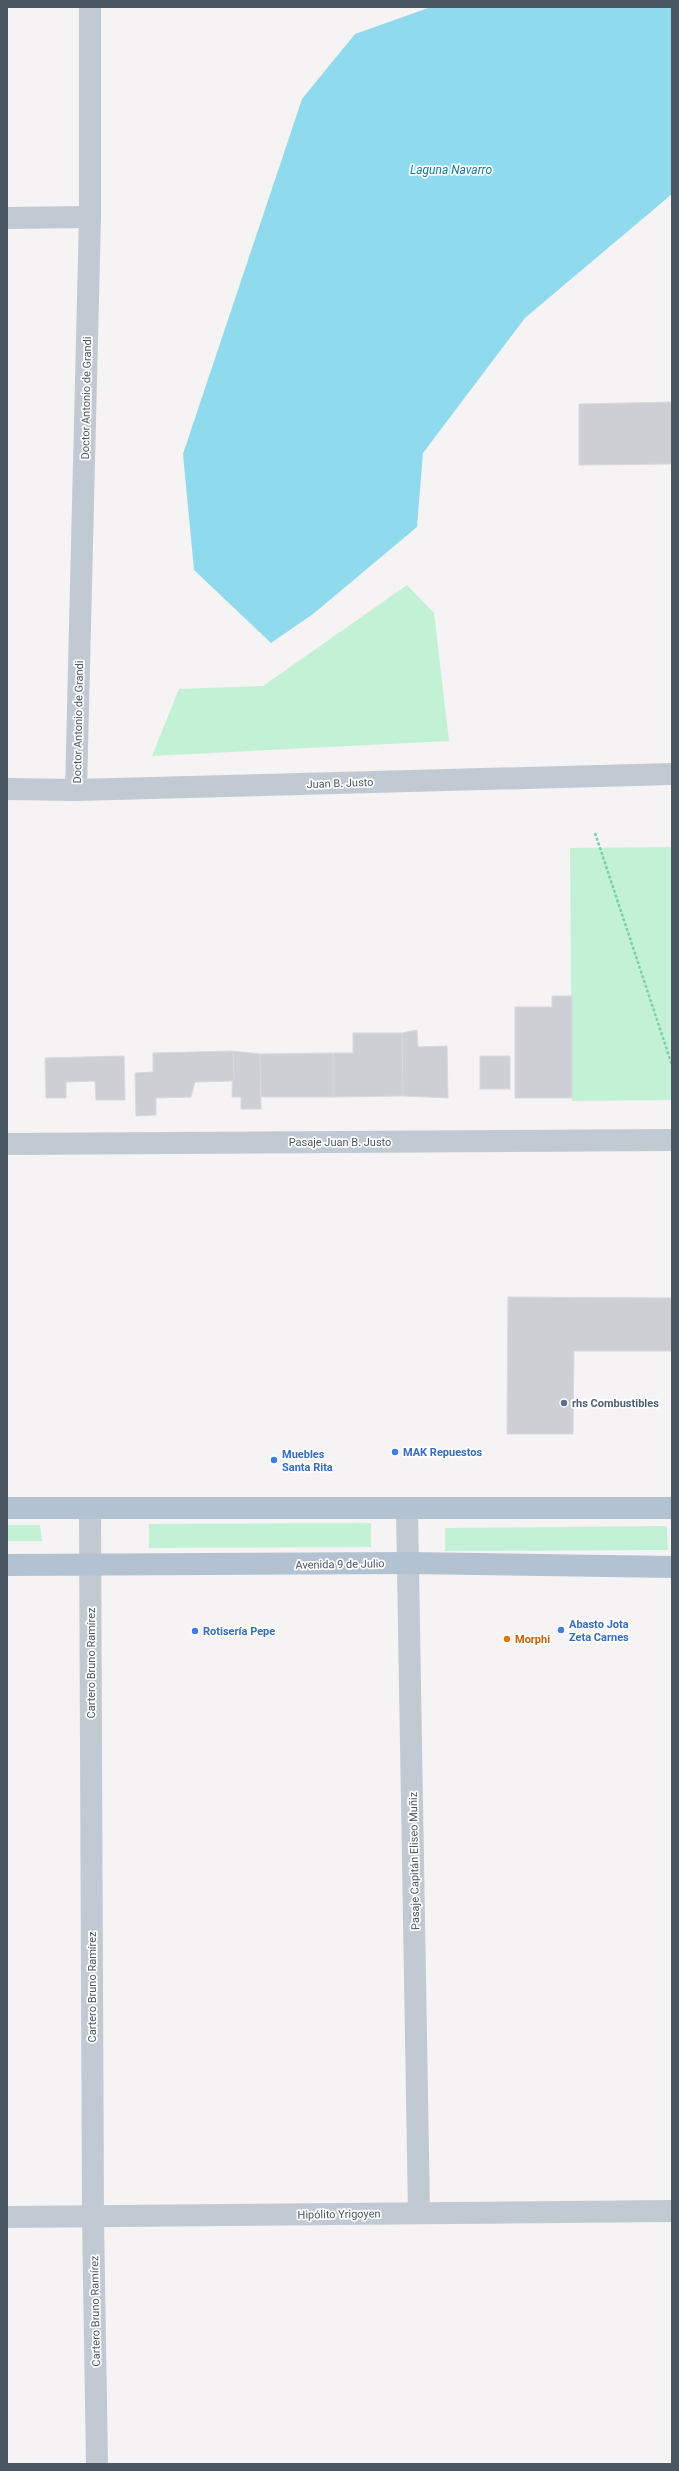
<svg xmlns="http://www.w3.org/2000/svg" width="679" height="2471" font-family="Roboto,sans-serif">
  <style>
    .green { fill: #c3f1d5 }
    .water { fill: #90daee }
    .building { fill: #cdcfd5; stroke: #d7d9de }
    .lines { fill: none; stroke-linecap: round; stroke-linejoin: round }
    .path { stroke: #7ad0a6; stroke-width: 2.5; stroke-dasharray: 3 2; stroke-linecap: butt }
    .street { stroke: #c1cad2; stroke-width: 22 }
    .primary { stroke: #b3c2d1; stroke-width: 22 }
    .service-dot { fill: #5c6f8a; stroke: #fff; stroke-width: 1.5 }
    .shop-dot { fill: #3f7fe0; stroke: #fff; stroke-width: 1.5 }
    .food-dot { fill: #e8710a; stroke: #fff; stroke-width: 1.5 }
    .labels { text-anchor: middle; stroke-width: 3.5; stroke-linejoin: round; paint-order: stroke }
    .street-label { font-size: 11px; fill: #4a5661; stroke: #fff }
    .service-label { font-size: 11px; font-weight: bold; fill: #4e5e75; stroke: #fff; text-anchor: start }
    .shop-label { font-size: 11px; font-weight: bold; fill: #366cbe; stroke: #fff; text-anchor: start }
    .food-label { font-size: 11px; font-weight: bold; fill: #c56008; stroke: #fff; text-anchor: start }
    .water-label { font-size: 12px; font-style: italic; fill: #0c7c9b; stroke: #fff }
  </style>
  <rect width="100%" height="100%" fill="#f5f3f3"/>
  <g class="green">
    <path d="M407,585l27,28 15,128 -297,15 27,-67 84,-3z"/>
    <path d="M672,847v253l-100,1 -2,-253z"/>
    <path d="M371,1523v24l-222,1v-24z"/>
    <path d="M7,1525h33l2,16h-35z"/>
    <path d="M667,1526l1,24 -223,1v-23z"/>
  </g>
  <path class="water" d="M431,7h241v187l-147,124 -102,135 -6,74 -104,87 -42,29 -77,-73 -11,-116 119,-355 53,-65z"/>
  <g class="building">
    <path d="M672,402v62l-93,1v-61z"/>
    <path d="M552,996h20v102h-57v-91h37z"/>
    <path d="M417,1030l1,17 29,-1 1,52 -45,-2 -1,-63z"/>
    <path d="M353,1033h49l1,63 -70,1v-44h20z"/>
    <path d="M233,1051l27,3 1,55h-20v-12h-9z"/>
    <path d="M233,1051l1,30 -39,1 -4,15 -35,1v17l-20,1 -1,-43 18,-1v-19z"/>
    <path d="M333,1053v44h-72l-1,-43z"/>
    <path d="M124,1056l1,44h-29l-1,-19 -29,1v16h-20l-1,-40z"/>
    <rect x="480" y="1056" width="30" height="33"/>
    <path d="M508,1297l164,1v53h-98l-1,83h-66z"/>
  </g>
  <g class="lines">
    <path class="path" d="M595,833l77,232"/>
    <g class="street">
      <path d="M7,218l83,-1"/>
      <path d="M7,789l69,1 596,-16"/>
      <path d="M76,790l14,-573v-210"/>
      <path d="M7,1144l665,-4"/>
      <path d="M90,1509l3,709 4,246"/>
      <path d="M407,1509l12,704"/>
      <path d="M7,2217l665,-6"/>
    </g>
    <g class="primary">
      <path d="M7,1508h665"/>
      <path d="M7,1565l402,-2 263,4"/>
    </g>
  </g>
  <circle class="service-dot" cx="564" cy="1403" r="4"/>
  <g class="shop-dot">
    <circle cx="395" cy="1452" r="4"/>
    <circle cx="274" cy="1460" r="4"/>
    <circle cx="561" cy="1630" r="4"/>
    <circle cx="195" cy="1631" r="4"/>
  </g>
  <circle class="food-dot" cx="507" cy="1639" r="4"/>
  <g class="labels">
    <g class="street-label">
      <text transform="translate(86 398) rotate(-89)" y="4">Doctor Antonio de Grandi</text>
      <text transform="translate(78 722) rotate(-89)" y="4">Doctor Antonio de Grandi</text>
      <text transform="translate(340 783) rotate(-2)" y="4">Juan B. Justo</text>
      <text x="340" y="1146">Pasaje Juan B. Justo</text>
      <text transform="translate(340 1564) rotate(-1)" y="4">Avenida 9 de Julio</text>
      <text transform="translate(91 1663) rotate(-90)" y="4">Cartero Bruno Ramírez</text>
      <text transform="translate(414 1861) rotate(-91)" y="4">Pasaje Capitán Eliseo Muñiz</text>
      <text transform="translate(92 1987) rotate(-90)" y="4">Cartero Bruno Ramírez</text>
      <text transform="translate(339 2214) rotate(-1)" y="4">Hipólito Yrigoyen</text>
      <text transform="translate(95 2311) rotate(-91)" y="4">Cartero Bruno Ramírez</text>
    </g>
    <g class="service-label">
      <text x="572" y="1407">rhs Combustibles</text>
    </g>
    <g class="shop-label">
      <text x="403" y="1456">MAK Repuestos</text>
      <text x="282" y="1458">Muebles<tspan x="282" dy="13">Santa Rita</tspan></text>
      <text x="569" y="1628">Abasto Jota<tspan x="569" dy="13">Zeta Carnes</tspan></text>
      <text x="203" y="1635">Rotisería Pepe</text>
    </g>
    <g class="food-label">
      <text x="515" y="1643">Morphi</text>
    </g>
    <g class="water-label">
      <text x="451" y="174">Laguna Navarro</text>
    </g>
  </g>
  <rect width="679" height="2471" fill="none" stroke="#4a5661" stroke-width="16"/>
</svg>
